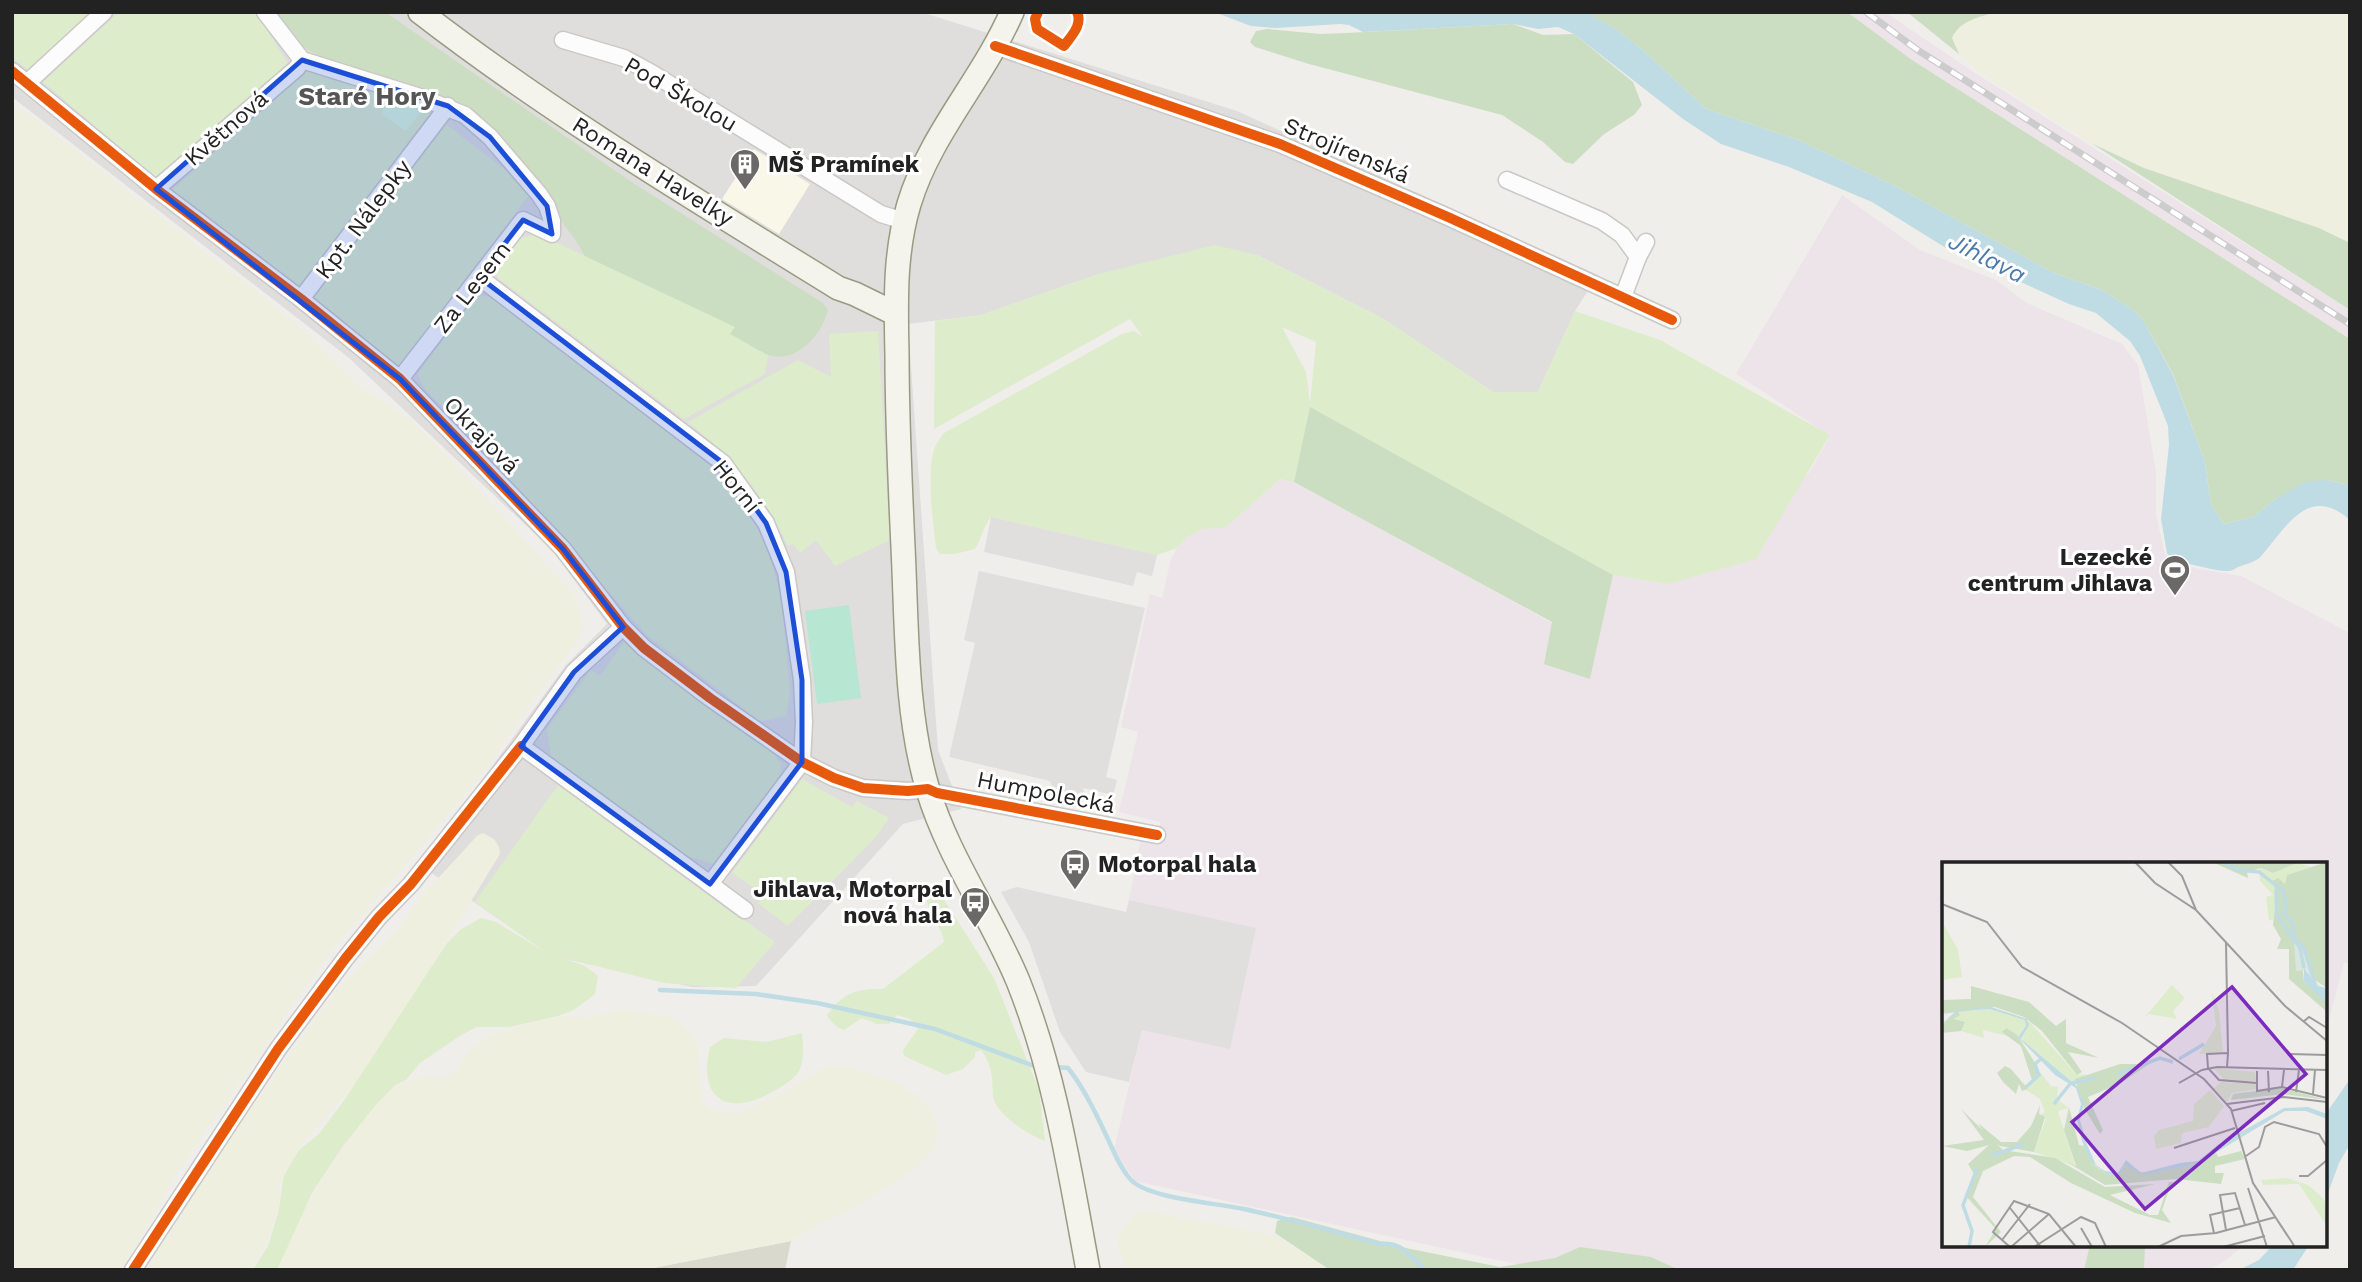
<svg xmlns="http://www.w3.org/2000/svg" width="2362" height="1282" font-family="'Work Sans',sans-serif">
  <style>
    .residential { fill: #dfdedc }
    .industrial { fill: #ede4e9 }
    .education { fill: #f8f7e8 }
    .construction { fill: #d9d9cd }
    .farmland { fill: #efefdf }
    .grass { fill: #ddeccb; fill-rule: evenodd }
    .forest { fill: #cbdec1 }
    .park { fill: #daf5da }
    .pitch { fill: #b7e6d2 }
    .parking { fill: #e0dfde }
    .water { fill: #bfdbe3 }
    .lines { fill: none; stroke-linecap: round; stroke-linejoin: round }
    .stream { stroke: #bfdbe3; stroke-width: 4.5 }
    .street-casing { stroke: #c9c8c7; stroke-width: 19 }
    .secondary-casing { stroke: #999a82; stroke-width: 26 }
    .street { stroke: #fdfcfc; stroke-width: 16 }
    .secondary { stroke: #f4f4ed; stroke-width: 23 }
    .rail-casing { stroke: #ccc; stroke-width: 7 }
    .rail { stroke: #fff; stroke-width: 4.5; stroke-dasharray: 13; stroke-linecap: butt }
    .cycleway-casing { stroke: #fff; stroke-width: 15 }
    .cycleway { stroke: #e8590c; stroke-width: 10 }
    .marked { fill: #1d4ed8; fill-opacity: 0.2; stroke: #1d4ed8; stroke-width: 5; stroke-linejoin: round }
    .labels { text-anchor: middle; stroke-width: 6; stroke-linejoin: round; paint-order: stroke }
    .street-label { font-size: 23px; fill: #222; stroke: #fff }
    .poi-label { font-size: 23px; font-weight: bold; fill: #222; stroke: #fff; text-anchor: start }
    .water-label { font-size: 24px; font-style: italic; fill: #4a7aab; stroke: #fff }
    .quarter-label { font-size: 26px; font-weight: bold; fill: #555; stroke: #fff }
    .inset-river { fill: none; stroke: #bfdbe3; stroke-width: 3.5 }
    .inset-road { fill: none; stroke: #9e9c9b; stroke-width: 2 }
    .view { fill: #7b2cbf; fill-opacity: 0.15; stroke: #7b2cbf; stroke-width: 3.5 }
    .inset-edge { fill: none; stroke: #222; stroke-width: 3.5 }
  </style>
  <rect width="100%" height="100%" fill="#f0eeeb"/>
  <path class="residential" d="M12,12h909l316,99 361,164 -23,36 -37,81h-45l-111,-74 -125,-63 -158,19 -118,41 -73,9 30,426 23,59 -58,15 -147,162 -64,1 -140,-31 -132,-91 146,-200 41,-41 -56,-75 -202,-191 -337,-261z"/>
  <g class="industrial">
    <path d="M1847,12h38l87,59 378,239v29l-438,-279z"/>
    <path d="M1842,195l78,55 76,30 31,23 95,41 16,21 18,107v43l9,39 18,19 6,-6 52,9 109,57v330h-6l-19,72v-171h-381v381h300l-19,16 -16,9h-666l-408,-89 -21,-31 28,-120 114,-101 -127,-29 12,-62 15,5 4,-21 -41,-10 19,-80 -17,-5 29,-133 12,4 9,-39 6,-11 10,-11 15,-8 23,-1 55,-49 14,3 258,141 38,56 23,-104 55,9 141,-111 21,-37 -94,-62z"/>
  </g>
  <path class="education" d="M754,149l56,35 -31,50 -57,-35z"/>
  <path class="construction" d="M791,1241l-6,29h-142z"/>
  <g class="farmland">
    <path d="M1997,12h353v231l-31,-15 -175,-60 -53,-25 -109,-69 -23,-20 -7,-17 4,-8 15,-9z"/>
    <path d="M12,107h4l14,8 223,174 59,49 46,48 51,32 47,47 119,131 9,30 -9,18 -53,71 -40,60 -155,181 -155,224 -48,90h-112z"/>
    <path d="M483,833l11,6 5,8 1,7 -114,186 -31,44 -49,55 -20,33 -7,14v24l-12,31 -16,29h-106l87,-136 106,-145 64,-64 18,-27 57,-62z"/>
    <path d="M622,1009l48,8 13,8 10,11 5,10 3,54 10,10 28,3 40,-18 47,-29 22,1 47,15 22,13 13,13 8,20 -2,13 -8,14 -13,14 -21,14 -44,27 -33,15 -26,16 -148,29h-366l28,-62 38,-62 31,-39 21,-22 31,-9 17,2 7,-3 7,-6 10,-16 22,-18 54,-15 22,-4 22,2z"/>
    <path d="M1147,1211l130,25 53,34h-205l-8,-27 2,-9 16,-20z"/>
  </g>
  <g class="grass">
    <path d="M12,12h81l-65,58 -16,-13z"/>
    <path d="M119,12h137l32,52 -130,115 -115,-97z"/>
    <path d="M312,66l123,41 -27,35 2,2 -111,145 -127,-99z"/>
    <path d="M446,124l86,67 -133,175 -86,-68z"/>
    <path d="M538,234l198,93 -5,7 37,20 -3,20 -81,45 -186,-141 -2,-4 1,-5 24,-31z"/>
    <path d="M1215,245l42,10 125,63 111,74h45l37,-81 85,29 170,95 -74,124 -88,25 -55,-9 -302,-167 -17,74 -14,-3 -55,49 -23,1 -15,8 -10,11 -20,7 -166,-38c-8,10 -9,21 -16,32l-20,5h-15l-4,-6c-3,-25 -10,-79 -1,-101 2,-5 6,-10 9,-14l178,-99 12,-3 9,6 -13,-18 -196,110 1,-108 46,-6 118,-41zM1282,327l34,15 -6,61 -4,-31z"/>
    <path d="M482,296l10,1 216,167 31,35 26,42 16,56 9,95 -4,24 -26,5 -113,-86 -141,-160 -84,-90 -4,-11 55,-74z"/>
    <path d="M878,331l12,209 -55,26 -19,-26 -16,13 -7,-9 -5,2c-24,-52 -55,-88 -100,-124l110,-62 33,17 -2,-43z"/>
    <path d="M624,642l153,114 -1,3 5,4 -1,14 -66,87 -29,-9 -134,-97 -4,-29 44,-59 9,6z"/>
    <path d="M802,779l50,28 5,-6 32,17 -14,20 -87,88 -30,-23 6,-9 -32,-21z"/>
    <path d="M558,785l185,136 1,-1 31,22 -39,46 -72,-5 -104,-26 25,9 13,10 -3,18 -21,16 -16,6 -49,11h-32l-16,8 -41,28 -14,17 -11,5 -21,22 -31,39 -31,47 -35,77h-24l15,-24 11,-36 4,-31 3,-7 13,-22 20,-16 26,-35 102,-156 13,-13 21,-12 15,4 49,30 -70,-50z"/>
    <path d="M931,886l8,6 55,86 45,112 6,51c-15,-5 -50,-27 -52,-45 -1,-18 0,-30 -12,-46l-6,2v5l-12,12 -17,6 -42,-19 -1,-6 15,-21 -8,-10 -13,-4 -8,9h-12l-15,-6 -18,12c-7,-2 -13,-8 -17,-15 15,-22 30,-27 56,-26l61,-47c-4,-22 -21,-31 -17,-55z"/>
    <path d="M802,1033c1,13 3,25 -3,38 -4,8 -17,15 -25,20 -45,26 -77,10 -64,-44l14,-9 43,4z"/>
  </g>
  <g class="forest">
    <path d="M271,12h114l245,169 193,122 5,7c-6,24 -31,54 -59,45 -13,-5 -26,-15 -39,-21l5,-7 -150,-71 -11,-18 -57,-74 -51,-53 -30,-16 -71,-22 -50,-19 -30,-19z"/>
    <path d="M1583,12h264l65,48 438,279v146l-24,-5 -49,18 -24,19 -29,7 -13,-19 -6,-43 -32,-88 -30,-54 -10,-10 -31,-20 -48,-17 -157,-86 -99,-47 -92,-31 -62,-58 -27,-21z"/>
    <path d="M1907,12h90c-17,5 -37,8 -45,26l7,16z"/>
    <path d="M1513,24l30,11 31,-1 59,48 9,23 -8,10 -30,19 -31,30 -8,-2 -22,-20 -41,-27 -193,-51 -54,-17 -5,-5 6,-11 11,-2 53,5 27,-1z"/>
    <path d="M2091,143l53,25 175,60 31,15v67z"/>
    <path d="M1310,407l303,168 -23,104 -46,-15 8,-42 -258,-140z"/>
    <path d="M1292,1217l114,31 94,19 55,-9 25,-11 71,10 28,13h-349l-55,-37 2,-12z"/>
    <path d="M2090,1245h55l-1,25h-60z"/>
  </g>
  <path class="park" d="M392,96l30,15 -16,20 -25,-17z"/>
  <path class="pitch" d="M849,605l12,93 -44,6 -12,-93z"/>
  <g class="parking">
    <path d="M991,517l166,38 -5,21 -15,-4 -4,14 -149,-34z"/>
    <path d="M979,571l166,37 -39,169 11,3 -4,15 -30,-7 3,13 -32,-8 -4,-12 -101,-24 26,-114 -11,-3z"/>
    <path d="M1017,887l109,25 3,-12 127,28 -26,121 -88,-19 -13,52 -43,-10 -26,-40 -31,-90 -28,-50z"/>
  </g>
  <g class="water">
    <path d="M1214,12l373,1 30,17 27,21 62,58 92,31 99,47 157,86 48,17 31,20 10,10 30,55 32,87 6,43 13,19 29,-7 24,-19 28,-16 21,-2 24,5v35c-41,-36 -62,5 -88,35 -5,7 -16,9 -24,12 -3,2 -6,4 -10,4 -8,1 -37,-7 -48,-9l-6,1 -7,-10 -6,-34 8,-74 -1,-19 -28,-70 -10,-15 -34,-28 -27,-9 -123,-56 -74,-46 -83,-35 -68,-23 -38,-25 -109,-85 -16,-7 -20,2 -25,-5 -150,8 -14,-7 -9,-1 -64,4 -25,-2z"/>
    <path d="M2350,1079v65l-11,19 -14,38v-86z"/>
    <path d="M2273,1245h36l-16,25h-54l20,-10z"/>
  </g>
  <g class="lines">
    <g class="stream">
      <path d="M660,990l96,4 61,9 118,26 99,37"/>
      <path d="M1055,1067l13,1c16,20 27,43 37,65 8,16 14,34 26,47 19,19 86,23 113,29 46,10 91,23 136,35 22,-3 30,13 46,26"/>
    </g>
    <g class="street-casing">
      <g id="street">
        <path d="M563,40l61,18 26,14 231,142 23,7"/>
        <path d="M995,46l285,98 168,73 224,103"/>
        <path d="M302,60l118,37 45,18 25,22 49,57 8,12 5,15v13l-29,-14 -123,159"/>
        <path d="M12,71l144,118 145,110 99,80 163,170 60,78 21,21 66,50 92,64 32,16 29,10 45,3 20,-2 9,4 220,42"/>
        <path d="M27,83l77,-71"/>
        <path d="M1507,180l95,41 20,14 16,22"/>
        <path d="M156,189l141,-121 5,-8 -37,-48"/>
        <path d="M479,277l244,186 43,60 20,49 16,108 2,42 -2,40 -92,122 -189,-138 53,-74 49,-45"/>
        <path d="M1623,297l15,-40 8,-15"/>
        <path d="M301,299l147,-193"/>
        <path d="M710,884l35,26"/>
        <path d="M133,1270l145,-221 67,-90 34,-42 32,-33 110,-138"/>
      </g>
    </g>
    <g class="secondary-casing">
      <g id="secondary">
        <path d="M420,12c132,102 276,188 418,276l17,6 41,20"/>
        <path d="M1012,12c-29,67 -82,122 -103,192 -15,50 -13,100 -12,151 0,64 3,128 6,192 4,79 2,166 25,243 20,67 63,126 90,191 37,92 52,192 70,289"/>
      </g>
    </g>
    <use href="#street" class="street"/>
    <use href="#secondary" class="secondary"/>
    <g class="rail-casing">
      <path id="rail" d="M1866,12l53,39 431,273"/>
    </g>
    <use href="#rail" class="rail"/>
    <g class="cycleway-casing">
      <g id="cycleway">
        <path d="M1038,12l-3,7 2,10 27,17c7,-10 19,-21 13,-34"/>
        <path d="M995,46l285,98 168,73 224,103"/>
        <path d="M12,71l144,118 145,110 99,80 163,170 60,78 21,21 66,50 92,64 32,16 29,10 45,3 20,-2 9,4 220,42"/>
        <path d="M133,1270l145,-221 67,-90 34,-42 32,-33 110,-138"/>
      </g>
    </g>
    <use href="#cycleway" class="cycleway"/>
  </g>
  <path class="marked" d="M302,60l146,46 42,31 57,69 5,28 -29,-14 -44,57 244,186 43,60 20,49 16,108v82l-92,122 -189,-138 53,-74 49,-45 -60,-78 -163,-170 -244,-190z"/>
  <defs>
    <g id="building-pin" transform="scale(1.575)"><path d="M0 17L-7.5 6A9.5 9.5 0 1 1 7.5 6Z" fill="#6a6968" stroke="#fff"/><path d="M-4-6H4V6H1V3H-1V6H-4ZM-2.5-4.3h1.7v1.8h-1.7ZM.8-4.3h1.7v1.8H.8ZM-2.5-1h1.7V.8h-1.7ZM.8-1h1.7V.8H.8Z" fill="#fff"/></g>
    <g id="stadium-pin" transform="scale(1.575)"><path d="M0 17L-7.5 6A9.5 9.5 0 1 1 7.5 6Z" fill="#6a6968" stroke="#fff"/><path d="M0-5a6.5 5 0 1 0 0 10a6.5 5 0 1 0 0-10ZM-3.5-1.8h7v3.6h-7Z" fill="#fff"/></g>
    <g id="bus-pin" transform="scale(1.575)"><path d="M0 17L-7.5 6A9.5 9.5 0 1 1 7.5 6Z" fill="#6a6968" stroke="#fff"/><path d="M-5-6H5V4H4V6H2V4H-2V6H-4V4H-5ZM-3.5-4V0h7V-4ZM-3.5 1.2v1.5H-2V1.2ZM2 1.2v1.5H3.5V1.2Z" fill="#fff"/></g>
  </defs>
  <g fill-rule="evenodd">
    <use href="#building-pin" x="745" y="164"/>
    <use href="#stadium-pin" x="2175" y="570"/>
    <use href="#bus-pin" x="1075" y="864"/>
    <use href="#bus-pin" x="975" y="902"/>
  </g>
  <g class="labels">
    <g class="street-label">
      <text transform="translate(681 94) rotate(30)" y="8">Pod Školou</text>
      <text transform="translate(226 128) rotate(-41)" y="8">Květnová</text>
      <text transform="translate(1347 150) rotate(23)" y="8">Strojírenská</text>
      <text transform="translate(653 171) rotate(32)" y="8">Romana Havelky</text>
      <text transform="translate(363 219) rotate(-53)" y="8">Kpt. Nálepky</text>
      <text transform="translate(472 287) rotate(-52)" y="8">Za Lesem</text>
      <text transform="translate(482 435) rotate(46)" y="8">Okrajová</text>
      <text transform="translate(737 486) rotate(51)" y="8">Horní</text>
      <text transform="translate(1046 792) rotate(11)" y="8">Humpolecká</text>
    </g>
    <g class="poi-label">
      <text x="768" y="172">MŠ Pramínek</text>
      <text x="2152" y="565" text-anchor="end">Lezecké<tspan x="2152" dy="26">centrum Jihlava</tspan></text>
      <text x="1098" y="872">Motorpal hala</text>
      <text x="952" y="897" text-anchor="end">Jihlava, Motorpal<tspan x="952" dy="26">nová hala</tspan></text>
    </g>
    <g class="water-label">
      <text transform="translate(1987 258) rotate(27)" y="8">Jihlava</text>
    </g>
    <g class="quarter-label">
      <text x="367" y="105">Staré Hory</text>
    </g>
  </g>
  <g transform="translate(1942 862)">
    <rect width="385" height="385" fill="#f0eeeb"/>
    <path d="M355,1l15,4 -25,8 -2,9h-11l7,13 -5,2 1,19 -8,3 -3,-24 7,-2 -13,-14 -1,-13 14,5zM0,59l16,29 4,27 -20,3zM230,123l13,13 -12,13 4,8 -28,-5 -5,4zM270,130l7,19 4,42 -24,1 17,-28zM51,147l32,11 1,6 -8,10 -15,-8 4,8 -24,-6 1,8 -23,-7 -8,-12 7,-8zM87,159l48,54 9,-1 -10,11 -54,-45zM271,206l42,4 1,9 -29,1zM98,210l11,14 7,1 -1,12 12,9 -11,3 17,55 -41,-14 12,-34 -6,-3 5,-3 -5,-13 -14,-9zM279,220l35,2v5l-24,4 -5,9 -13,-14zM268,228l14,16 -15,21 -27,6 -1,10 -25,6 -2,-13 5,-6 34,-9 1,-17zM345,316l21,7 14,12 5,8v21l-28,-42 -36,1 -2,-5z" fill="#ddeccb"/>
    <path d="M270,0h83l2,1 -24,10 -12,-5 -14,4 1,6zM385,0v126l-15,-10 -3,-10 -9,4 3,-1 1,11 23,21v9l-38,-33v-30h-12l4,-10 -8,-14 4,-34 -6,-9 7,-4 7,6 2,-9zM29,124l58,16 27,24 10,-7v24l33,15 -31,-6 14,20 -5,3 -35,-44 -18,-14 -29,-10 -53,7v-14l29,-1zM16,150l2,3 -7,4 12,3 -4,9 -19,2v-9zM64,166l11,7 19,29 2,9 -6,7 -11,-34 -19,-14zM178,202h29l-28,19 -33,14 15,33 -3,4 -16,-26 -9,-29zM63,204l6,3 17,20 -6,2 -3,-7 -3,10 -13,-12 -6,-9zM339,226l46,12 -44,-6 -52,6 2,-6zM98,243l-1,9 6,3 -11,35 -34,-6 -13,-9 -9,-14 23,19h16l14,-16zM127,245l10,38 6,1 9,19 14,10 12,-1 4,-9 22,9 51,-10 18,-14 3,7 23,-6 4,8 -30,7v7h9l-3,11 -45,-5 -71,6 -38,-23 9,4 -12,-36zM19,247l42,41 52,8 50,29 50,-3 -45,11 40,20h8l11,-33h10l-10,8 -7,20 9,13 -36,-10 -64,-30 -41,-26 -16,-1 -31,15 -10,26 28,35 -16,15 11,-18 -31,-34 9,-21 -6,-10 21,-19 -22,6 -25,-5 42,-6z" fill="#cbdec1"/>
    <path d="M352,81l7,2 11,33 10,10 -13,-9 -2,-9 -11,1z" fill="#d9e6de"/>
    <path d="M362,106l13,18 10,2v16l-23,-22zM49,145l36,12 2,6 -8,14 57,48 6,17 -4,16 6,22 10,23 9,6 13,2 8,-13 15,13 39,-10 18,-2 21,-17 65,-36 24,-1 19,7v5l-21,-8h-21l-88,53 -54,11 -19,-10 -4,9 -12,1 -17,-13 -9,-21 -5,-22 4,-15 -5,-16 -21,-13 -37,-38 8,-11 -1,-6 -35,-11 -30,2 -18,13 15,-14z" fill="#bfdbe3"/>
    <path class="inset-river" d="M282,0l13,8 22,2 24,19 4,15 -3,7 8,9 2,16 10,10 12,39M334,27l1,26 23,33 4,20M237,197l25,-15M176,212l42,-16 13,4M130,221l24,-5M84,225l13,-12 -4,-11 7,-6M112,242l16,-20M49,294l33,-12M27,385l3,-16 -9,-26 14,-36"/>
    <path class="inset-road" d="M193,0l20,21 41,27 89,96 42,35M226,0l14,14 14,34M0,42l45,18 35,45 100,56 82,56 27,30 22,74 42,64M284,81l2,110M361,160l6,-5 18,11M348,192l37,1M285,205l1,-14 -21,1 1,14 11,12 38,3M342,208l-2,17 45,11M315,209v20l25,-4M326,209l1,21M237,221l23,-13 15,-3 110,3M354,230l3,-22M371,232l2,-24M285,242l57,-7 43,5M289,249l34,-8M232,286l61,-20M304,294l13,-9 6,-20 9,-5 45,12 8,13M357,314h9l19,-16M306,326l19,59M68,346l31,39M139,366l11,19M284,368l-6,-35 15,-2 10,32M272,371l-4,-18 30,-7M60,378l28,-36M68,385l-17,-15 21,-31 35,13 27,33M69,385l38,-33M92,385l47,-30 14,6 11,24M216,385l23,-11 35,-3 60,-16M281,385l42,-11"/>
    <path class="view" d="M290,125l74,87 -161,135 -73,-87z"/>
    <rect width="385" height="385" class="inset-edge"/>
  </g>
  <rect width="2362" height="1282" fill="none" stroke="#222222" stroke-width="28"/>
</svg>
